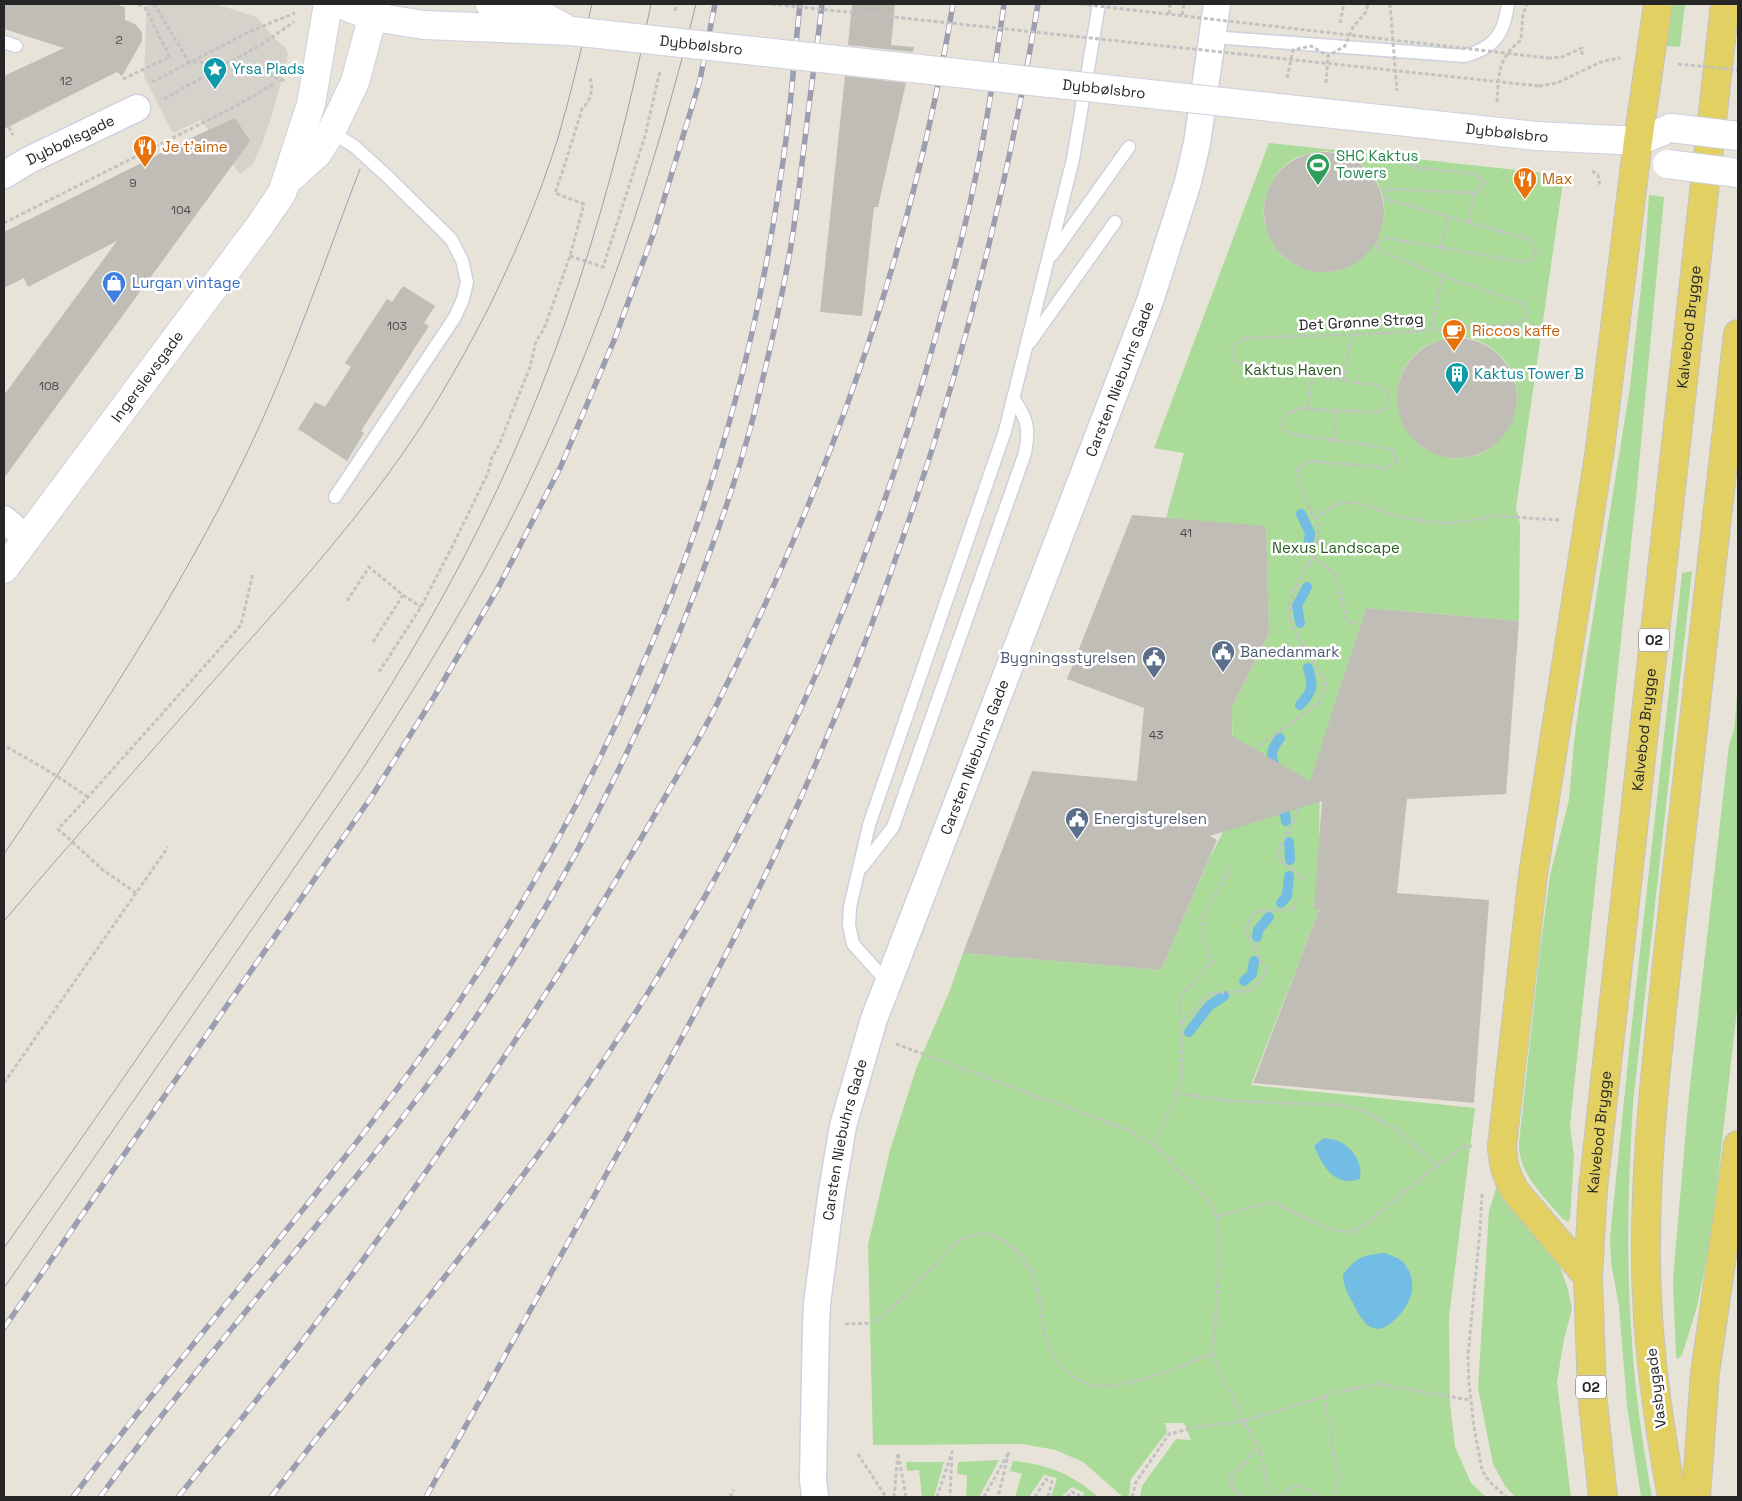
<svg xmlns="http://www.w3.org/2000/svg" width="1742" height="1501" font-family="'Space Grotesk',sans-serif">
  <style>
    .green { fill: #aadb99; fill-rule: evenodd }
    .plaza { fill: #d5d2cb }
    .water { fill: #73bce3 }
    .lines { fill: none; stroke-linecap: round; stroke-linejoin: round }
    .stream { stroke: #73bce3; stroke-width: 10 }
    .building { fill: #c0bcb6 }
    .service-casing { stroke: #ced0df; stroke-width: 15 }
    .minor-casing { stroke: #ced0df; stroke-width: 29 }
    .tertiary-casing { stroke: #ced0df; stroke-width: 30 }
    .primary-casing { stroke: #c2c2c2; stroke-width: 30 }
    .path { stroke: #c2c2c2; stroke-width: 3; stroke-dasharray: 4 2.5; stroke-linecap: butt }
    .service { stroke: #fff; stroke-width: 12 }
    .minor { stroke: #fff; stroke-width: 26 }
    .tertiary { stroke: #fff; stroke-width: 28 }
    .primary { stroke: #e3d063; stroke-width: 28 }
    .tram { stroke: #9c9eaf; stroke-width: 1 }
    .rail-casing { stroke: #9c9eaf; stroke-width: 5.5 }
    .rail { stroke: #fff; stroke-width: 4; stroke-dasharray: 11; stroke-linecap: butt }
    .tertiary-bridge-casing { stroke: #ced0df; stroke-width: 30; stroke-linecap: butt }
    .path-bridge { stroke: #c2c2c2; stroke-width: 3; stroke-dasharray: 4 2.5; stroke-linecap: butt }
    .tertiary-bridge { stroke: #fff; stroke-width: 28 }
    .labels { text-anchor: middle; stroke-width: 5; stroke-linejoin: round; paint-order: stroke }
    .number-label { font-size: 12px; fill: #4c4c4a }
    .shield { fill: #fff; stroke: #676767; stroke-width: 1 }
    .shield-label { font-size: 14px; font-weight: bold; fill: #262626 }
    .street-label { font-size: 15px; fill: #262626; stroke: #fff }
    .culture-label { font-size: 15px; fill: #0d838f; stroke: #fff; text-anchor: start }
    .food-label { font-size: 15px; fill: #c56008; stroke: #fff; text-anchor: start }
    .leisure-label { font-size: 15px; fill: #27864d; stroke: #fff; text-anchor: start }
    .shop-label { font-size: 15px; fill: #366cbe; stroke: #fff; text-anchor: start }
    .park-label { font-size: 15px; fill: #265c1e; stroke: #fff }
    .service-label { font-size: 15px; fill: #4e5e75; stroke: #fff; text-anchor: start }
  </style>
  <rect width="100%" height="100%" fill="#e8e3d9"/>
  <g class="green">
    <path d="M1670,4h15l-5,43 -15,-1z"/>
    <path d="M1269,143l295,32 -48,333 4,16 -1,97 -153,-13 -48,150 2,21 -2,134 -67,172 224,23 -26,209 1,87 5,43 16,36 15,14h-346l2,-11 34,-47 15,1 -7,-17h-19l2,9 -36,47 -2,17 -6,1 -40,-35 -27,-12 -34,-6 -149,1 -5,-200 22,-95 26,-81 34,-79 13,-37 198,17 49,-113 12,-23 11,-40 -1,-87 37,-74 -3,-106 -100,-9 18,-65 -30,-5zM1326,151c7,1 16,2 22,5 72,35 27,139 -48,111 -14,-5 -28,-20 -32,-35 -2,-4 -4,-10 -4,-14 -3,-27 16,-58 43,-64 6,-2 13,-2 19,-3zM1459,337c7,1 15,1 22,5 73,36 24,138 -44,112 -12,-4 -22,-11 -29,-22 -17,-27 -14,-62 12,-82 11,-9 25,-11 39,-13z"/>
    <path d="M1649,195l15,2 -28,300 -66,628 4,32 -4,62 -2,3 -5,-3c-19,-22 -45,-45 -44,-77l21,-192 10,-75 19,-75 5,-58 6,-44 50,-311 15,-136z"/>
    <path d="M1692,571l-59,532c-5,80 -7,159 -1,239 3,52 11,104 20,155h-11l-14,-91 -8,-100 -8,-43 -1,-25 21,-206 50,-449 1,-10z"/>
    <path d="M1738,685v316l-27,238 -14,68 -15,48 -4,4 -2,-2 -3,-76 3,-37 13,-149 40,-350 5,-15z"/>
    <path d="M1497,1185l19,27 41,47 10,27 5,23 -8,30 -7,43 14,115h-56l-10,-11 -12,-22 -15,-76 11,-177z"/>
    <path d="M999,1460l-20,37h-13l1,-22 -10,-1 1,-12z"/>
    <path d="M1013,1461c35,4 58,12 85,36h-16l2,-4 -12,-6 -11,10h-10l6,-19 -13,-3 -15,22h-14l7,-23 -12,-3z"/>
    <path d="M906,1462h38l-10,35h-12l-3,-27 -12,1z"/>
  </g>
  <path class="plaza" d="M147,4h69l40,13 19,22 11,9 2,7 -3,13 -13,47 -9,26 -10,23 -13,10 -39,-54 -28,13 -29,-56z"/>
  <g class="water">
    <path d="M1324,1138c5,1 11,1 16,4 14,6 23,23 20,37 -4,1 -9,2 -13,2 -17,-1 -27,-21 -33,-35z"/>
    <path d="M1385,1253c5,2 13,5 17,8 3,3 5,7 7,10 9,19 -2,39 -17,51 -18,15 -28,3 -37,-15 -5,-10 -12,-20 -12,-32 13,-18 20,-20 42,-22z"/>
  </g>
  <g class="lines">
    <g class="stream">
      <path d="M1301,514l9,19 -2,17"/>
      <path d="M1300,623l-3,-17 10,-19"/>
      <path d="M1300,705c13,-14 14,-18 8,-37"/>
      <path d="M1276,771c-5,-17 -7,-18 4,-33"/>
      <path d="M1283,800l3,21"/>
      <path d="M1289,842l1,18"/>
      <path d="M1281,903l6,-7 2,-20"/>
      <path d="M1257,937l1,-7 11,-13"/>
      <path d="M1244,981l8,-7 2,-13"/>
      <path d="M1189,1032l20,-26 15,-10"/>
    </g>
  </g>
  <g class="building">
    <path d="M4,4h110l11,3v13l10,4 7,8v9l-20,35 -5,-4 -113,57v-53l60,-28 -60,-19z"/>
    <path d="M852,4h43l-4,41 23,2 -1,5 -65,-7z"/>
    <path d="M845,76l61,7 -28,124h-4l-12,109 -42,-4z"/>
    <path d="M235,118l15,23 -246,337v-83l113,-154 -89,46 -4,-9 -20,10v-56l191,-96z"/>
    <circle cx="1324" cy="212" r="60"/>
    <path d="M403,286l32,20 -11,17 5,3 -68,105 3,2 -17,28 -49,-32 17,-27 10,5 26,-40 -6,-4 42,-64 5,3z"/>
    <circle cx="1457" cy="398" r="60"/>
    <path d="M1132,515l134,11 3,107 -37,74v29l78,45 56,-173 153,13 -13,173 -99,5 -10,94 92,7 -15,203 -221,-20 66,-173 -5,-2 8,-107 -112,35 7,4 -56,130 -198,-17 69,-182 105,10 7,-73 -77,-29z"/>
  </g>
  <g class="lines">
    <g class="service-casing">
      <g id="service">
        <path d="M1212,37l252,19c30,-8 40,-21 44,-52"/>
        <path d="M4,42l12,4"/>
        <path d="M331,132l23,14 33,30 64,63 11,21 5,22 -4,17 -8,18 -120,180"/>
        <path d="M1052,255l77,-108"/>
        <path d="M1030,342l85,-120"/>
        <path d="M862,867l31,-40 132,-374c5,-25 2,-35 -12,-55"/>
        <path d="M888,983l-35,-39 -4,-19 1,-18 19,-82 136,-394 68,-272 26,-155"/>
      </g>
    </g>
    <g class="minor-casing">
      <g id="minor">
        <path id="s1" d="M4,175l25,-15 108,-52"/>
        <path d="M4,519l22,19"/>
        <path id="s2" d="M815,1497l-2,-18 3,-154 1,-21 14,-107 12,-71 31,-107 14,-36 262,-682 38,-119 9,-39 20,-139"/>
      </g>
    </g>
    <g class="tertiary-casing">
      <g id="tertiary">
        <path d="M340,4l33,13 51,8 147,6"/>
        <path d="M490,4l42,6 33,18"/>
        <path d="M1536,136l102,5 33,-13"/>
        <path d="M288,180l30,-27 13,-21 24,-50 21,-78"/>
        <path id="s3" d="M4,569l257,-345 21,-31 29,-89 17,-100"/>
      </g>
    </g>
    <g class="primary-casing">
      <g id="primary">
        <path d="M1588,1277l-73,-86c-9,-16 -12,-26 -13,-45l31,-271 67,-426 38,-308 20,-137"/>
        <path id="s4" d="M1603,1497l-11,-104 -4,-116 5,-88 132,-1185"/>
        <path d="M1672,1497c-11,-60 -20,-120 -24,-180 -9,-140 13,-289 27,-428 20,-185 42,-370 63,-555"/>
        <path d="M1696,1497l9,-124 33,-228"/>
      </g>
    </g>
    <g class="path">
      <path d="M154,4l35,58 51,1 45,18"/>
      <path d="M675,11l1,-7"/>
      <path d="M1169,14l1,-10"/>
      <path d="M1182,15l2,-11"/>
      <path d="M1340,23l4,-19"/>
      <path d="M1548,58l14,-1 20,-9v7"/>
      <path d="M123,79l47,-22 -25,-49 -7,-4"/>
      <path d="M152,82l99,-51 44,-18"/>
      <path d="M1539,86l18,-3 46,-22 17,-3"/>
      <path d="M164,99l95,-53 35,-24"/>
      <path d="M9,127l4,8"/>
      <path d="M1592,171l6,4 2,11"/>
      <path d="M1469,222l5,-29"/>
      <path d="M4,223l232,-117 38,-22"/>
      <path d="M1441,248l7,-32"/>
      <path d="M570,256l33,11 42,-131 15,-65"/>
      <path d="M1432,329l10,-53"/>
      <path d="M1344,380l7,-46"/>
      <path d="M1307,409l6,-34"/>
      <path d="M1333,440l3,-30"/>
      <path d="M1315,517l23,-13 11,-2 9,1 42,14 38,6h12l48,-7 61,4"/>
      <path d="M1313,557l21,15 13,47 3,3 8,2"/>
      <path d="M347,601l22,-34 34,28 18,12"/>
      <path d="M373,642l30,-47"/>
      <path d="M379,672l42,-65 32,-62 35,-72 4,-16 7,-12 31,-78 6,-26 8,-12 26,-73 14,-52 -29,-11 9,-26 18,-58c10,-10 11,-19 8,-32"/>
      <path d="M7,747l50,29 31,21"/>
      <path d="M1254,749l65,-46 7,-20c-10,-18 -31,-46 -36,-65 -6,-30 32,-57 28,-90 -1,-8 -6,-14 -9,-21 -6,-12 -9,-25 -12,-37l5,-6 9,-3 75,7 6,-3 6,-6 -6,-9 -15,-4 -83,-11 -9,-4 -3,-8 5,-9 12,-5 80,3 7,-6 3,-13 -9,-7 -137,-22 -10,-5 -1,-10 5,-7 10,-4 142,-5 128,-9c7,-4 11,-7 10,-16l-10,-7 -75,-25 -61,-24 -4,-4 1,-5 7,-5 139,24 10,-3 2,-9 -5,-10 -145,-41 -2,-7 3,-3 87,4c6,-2 8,-4 10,-10l-7,-9 -58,-6 -11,-5 -3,-7"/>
      <path d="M1298,808v4l-19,38 1,11 22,15 -1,5"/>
      <path d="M136,893l-33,-23 -45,-41 30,-32 153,-172 12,-52"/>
      <path d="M1181,1024l29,-30 42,-4 15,-18 -21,-41 7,-19 41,-3 2,-9"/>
      <path d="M896,1044l230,85 30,17"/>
      <path d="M4,1083l164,-236"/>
      <path d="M1176,1093l54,8 111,4 21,5 36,21 39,34 26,-18 9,-1"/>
      <path d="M1482,1194l-2,36 -12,125 1,28 5,44 8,43 7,11 17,16"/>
      <path d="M1217,1216l56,-14 55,27 24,3 13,-7 72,-60"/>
      <path d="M1219,1267l-1,-47 -10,-20 -52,-54 8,-25 7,-12 11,-33 -2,-80 32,-33 -9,-25v-21l28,-50"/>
      <path d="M845,1324l28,-1 10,-6 75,-76c10,-5 21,-9 33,-6 20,5 39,29 45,48 5,17 4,35 9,52 5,22 22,42 43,49 29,10 97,-19 124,-30"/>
      <path d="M1215,1327l-3,27 32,67 16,28 10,48"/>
      <path d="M1326,1396v18l7,11 -1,17 2,19 6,13 -6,23"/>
      <path d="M858,1454l28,43"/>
      <path d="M730,1497l4,-7"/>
      <path d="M894,1497l4,-44 8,44"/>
      <path d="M937,1497l15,-45 -2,45"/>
      <path d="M984,1497l25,-45 -11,45"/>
      <path d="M1035,1497l11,-18 6,3 -4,15"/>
      <path d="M1067,1497l5,-5 7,3 -2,2"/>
      <path d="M1132,1497l4,-15 33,-48 27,-7 48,-6 94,-29 40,-8 92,16"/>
      <path d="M1243,1497l-12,-10 1,-14 13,-10 5,-8 10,-6"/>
      <path d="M1277,1497l19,-11 10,2 13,9"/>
    </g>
    <use href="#service" class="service"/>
    <use href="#minor" class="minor"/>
    <use href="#tertiary" class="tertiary"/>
    <use href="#primary" class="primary"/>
    <g class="tram">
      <path d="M4,854c88,-129 174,-259 242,-399 45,-93 77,-190 114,-286"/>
      <path d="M4,921c72,-85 146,-168 219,-251 58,-65 117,-130 168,-200 36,-49 67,-103 95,-157 28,-56 53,-115 72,-175 13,-44 23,-89 34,-134"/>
      <path d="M4,1248c73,-102 144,-206 216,-309 87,-124 175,-249 245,-384 90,-173 148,-360 186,-551"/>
      <path d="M4,1288l358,-518c58,-90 115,-180 162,-277 76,-157 130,-320 172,-489"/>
    </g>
    <g class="rail-casing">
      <g id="rail">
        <path d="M4,1328l368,-532 62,-99 64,-109 63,-122 54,-128 39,-106 46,-152 15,-76"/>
        <path d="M73,1497c120,-161 258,-310 373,-476 142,-206 254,-452 308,-697 13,-61 24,-123 32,-185 6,-45 9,-90 14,-135"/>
        <path d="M100,1497c115,-158 250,-301 363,-461 96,-137 173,-288 232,-444 25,-66 49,-133 65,-202 11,-44 21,-89 29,-133 7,-39 11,-79 16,-118 5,-45 12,-90 17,-135"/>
        <path d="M178,1497c41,-51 83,-101 123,-154 86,-113 168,-230 245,-350 36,-55 69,-111 103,-168 21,-37 43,-73 63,-111 114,-223 200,-463 241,-710"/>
        <path d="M271,1497c86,-112 177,-220 261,-334 31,-41 59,-83 87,-126 31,-44 57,-91 84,-137 102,-180 181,-373 235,-572 16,-57 31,-115 42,-173 10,-50 17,-101 24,-151"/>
        <path d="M426,1497c63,-114 127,-228 191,-342 57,-102 114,-205 163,-311 123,-267 210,-550 258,-840"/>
      </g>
    </g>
    <use href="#rail" class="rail"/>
    <g class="tertiary-bridge-casing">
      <g id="tertiary-bridge">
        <path id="s5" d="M571,31l965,105"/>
        <path d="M1671,128l67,8"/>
        <path d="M1667,164l71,9"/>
      </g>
    </g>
    <g class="path-bridge">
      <path d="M772,4l767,82"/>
      <path d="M1081,4l467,54"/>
      <path d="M1390,4l7,87"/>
      <path d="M1678,64l60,6"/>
      <path d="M1287,78l6,-28 18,-4 17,10 17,-10 8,-19 13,-15 2,-8"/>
      <path d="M1326,83l2,-27"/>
      <path d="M1497,102c2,-29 0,-42 24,-62l2,-26 4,-10"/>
      <path d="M1215,1327l4,-60"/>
    </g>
    <use href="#tertiary-bridge" class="tertiary-bridge"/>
  </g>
  <defs>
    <g id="sight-pin" transform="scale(1.25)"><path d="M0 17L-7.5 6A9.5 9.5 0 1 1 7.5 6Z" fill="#0f9aa8" stroke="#fff"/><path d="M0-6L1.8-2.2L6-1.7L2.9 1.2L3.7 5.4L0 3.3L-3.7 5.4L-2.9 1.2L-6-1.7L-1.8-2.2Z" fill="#fff"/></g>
    <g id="restaurant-pin" transform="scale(1.25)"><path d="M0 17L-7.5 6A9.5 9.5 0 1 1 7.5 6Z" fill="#e8710a" stroke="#fff"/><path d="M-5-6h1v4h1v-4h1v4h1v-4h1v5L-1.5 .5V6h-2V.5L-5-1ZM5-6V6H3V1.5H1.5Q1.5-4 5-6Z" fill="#fff"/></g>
    <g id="stadium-pin" transform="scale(1.25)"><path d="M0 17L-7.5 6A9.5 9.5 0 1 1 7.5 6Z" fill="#2e9e5b" stroke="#fff"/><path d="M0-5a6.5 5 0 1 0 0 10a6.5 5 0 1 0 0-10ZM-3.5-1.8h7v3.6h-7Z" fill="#fff"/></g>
    <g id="shop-pin" transform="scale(1.25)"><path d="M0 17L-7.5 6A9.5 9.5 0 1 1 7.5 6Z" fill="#3f7fe0" stroke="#fff"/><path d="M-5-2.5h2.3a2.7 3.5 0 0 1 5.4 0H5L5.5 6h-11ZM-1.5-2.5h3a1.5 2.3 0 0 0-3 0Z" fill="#fff"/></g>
    <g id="cafe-pin" transform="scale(1.25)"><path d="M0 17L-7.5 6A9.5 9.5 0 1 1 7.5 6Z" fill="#e8710a" stroke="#fff"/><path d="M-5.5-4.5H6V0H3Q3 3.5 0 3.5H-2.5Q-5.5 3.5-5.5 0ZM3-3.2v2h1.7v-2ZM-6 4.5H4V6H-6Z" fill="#fff"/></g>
    <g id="building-pin" transform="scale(1.25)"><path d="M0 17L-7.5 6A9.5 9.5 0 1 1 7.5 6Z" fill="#0f9aa8" stroke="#fff"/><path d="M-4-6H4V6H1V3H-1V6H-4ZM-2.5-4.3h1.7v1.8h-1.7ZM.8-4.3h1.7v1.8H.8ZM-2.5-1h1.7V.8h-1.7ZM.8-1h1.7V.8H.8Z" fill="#fff"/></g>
    <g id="civic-pin" transform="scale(1.25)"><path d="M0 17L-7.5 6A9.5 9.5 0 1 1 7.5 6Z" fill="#5c6f8a" stroke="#fff"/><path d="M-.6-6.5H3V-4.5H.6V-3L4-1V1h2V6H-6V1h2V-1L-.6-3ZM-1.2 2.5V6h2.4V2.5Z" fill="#fff"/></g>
  </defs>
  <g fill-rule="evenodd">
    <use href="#sight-pin" x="215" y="69"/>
    <use href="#restaurant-pin" x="145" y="147"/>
    <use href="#stadium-pin" x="1318" y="165"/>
    <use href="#restaurant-pin" x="1525" y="179"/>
    <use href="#shop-pin" x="114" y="283"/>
    <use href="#cafe-pin" x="1454" y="331"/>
    <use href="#building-pin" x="1457" y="374"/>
    <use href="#civic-pin" x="1223" y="652"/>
    <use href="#civic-pin" x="1154" y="658"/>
    <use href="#civic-pin" x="1077" y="819"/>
  </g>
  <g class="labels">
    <g class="number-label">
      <text x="119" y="44">2</text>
      <text x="66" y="85">12</text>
      <text x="133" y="187">9</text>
      <text x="181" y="214">104</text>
      <text x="397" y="330">103</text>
      <text x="49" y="390">108</text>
      <text x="1186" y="537">41</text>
      <text x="1156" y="739">43</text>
    </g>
    <g class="shield">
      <rect x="1639" y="628.5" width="30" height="23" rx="4"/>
      <rect x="1576" y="1375.5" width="30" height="23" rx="4"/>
    </g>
    <g class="shield-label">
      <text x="1654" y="645">O2</text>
      <text x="1591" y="1392">O2</text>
    </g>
    <g class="street-label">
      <text dy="5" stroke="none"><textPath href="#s5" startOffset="131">Dybbølsbro</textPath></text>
      <text dy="5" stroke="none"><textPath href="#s5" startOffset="536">Dybbølsbro</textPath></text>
      <text transform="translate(1507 133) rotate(6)" y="5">Dybbølsbro</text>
      <text dy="5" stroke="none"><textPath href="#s1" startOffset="75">Dybbølsgade</textPath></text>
      <text transform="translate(1361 322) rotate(-3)" y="5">Det Grønne Strøg</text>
      <text dy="5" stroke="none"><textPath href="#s4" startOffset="1176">Kalvebod Brygge</textPath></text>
      <text dy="5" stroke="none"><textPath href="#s3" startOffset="240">Ingerslevsgade</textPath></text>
      <text dy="5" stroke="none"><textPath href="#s2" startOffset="1170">Carsten Niebuhrs Gade</textPath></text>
      <text dy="5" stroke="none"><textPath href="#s4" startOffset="771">Kalvebod Brygge</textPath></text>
      <text dy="5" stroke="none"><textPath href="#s2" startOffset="765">Carsten Niebuhrs Gade</textPath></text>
      <text dy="5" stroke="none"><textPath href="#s4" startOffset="366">Kalvebod Brygge</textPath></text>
      <text dy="5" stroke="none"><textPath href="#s2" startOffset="360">Carsten Niebuhrs Gade</textPath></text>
      <text transform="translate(1656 1388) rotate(-97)" y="5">Vasbygade</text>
    </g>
    <g class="culture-label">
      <text x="232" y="74">Yrsa Plads</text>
      <text x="1474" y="379">Kaktus Tower B</text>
    </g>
    <g class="food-label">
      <text x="162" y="152">Je t’aime</text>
      <text x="1542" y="184">Max</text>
      <text x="1472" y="336">Riccos kaffe</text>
    </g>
    <g class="leisure-label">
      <text x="1336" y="161">SHC Kaktus<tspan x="1336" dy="17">Towers</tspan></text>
    </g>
    <g class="shop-label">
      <text x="132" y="288">Lurgan vintage</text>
    </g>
    <g class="park-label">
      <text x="1293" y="375">Kaktus Haven</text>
      <text x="1336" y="553">Nexus Landscape</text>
    </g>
    <g class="service-label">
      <text x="1240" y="657">Banedanmark</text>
      <text x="1136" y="663" text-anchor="end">Bygningsstyrelsen</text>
      <text x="1094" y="824">Energistyrelsen</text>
    </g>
  </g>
  <rect width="1742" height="1501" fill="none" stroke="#262626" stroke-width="10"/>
</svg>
